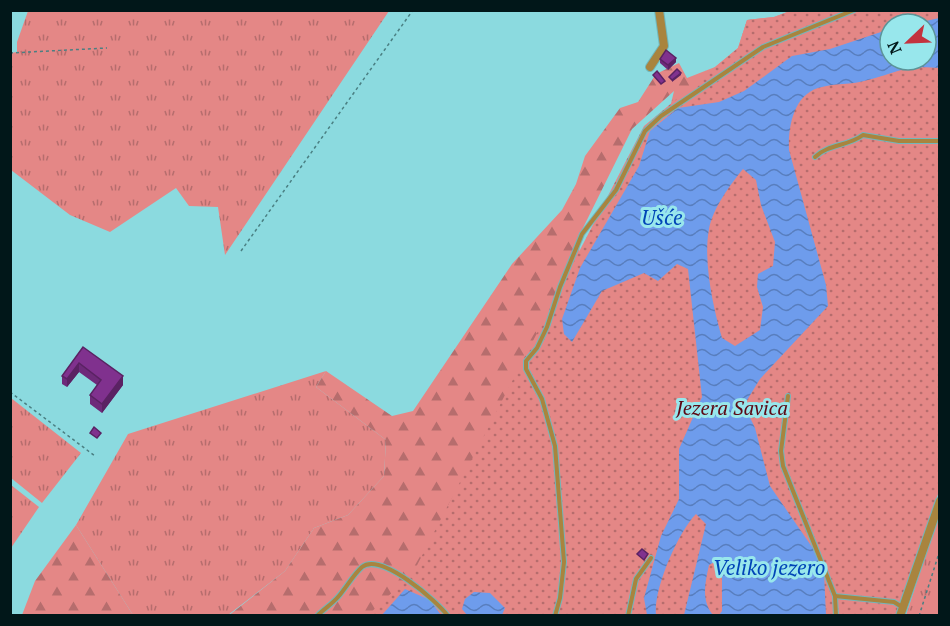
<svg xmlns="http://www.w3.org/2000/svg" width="950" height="626" font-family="'PT Serif',serif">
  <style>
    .grass { fill: url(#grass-tufts) }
    .forest { fill: url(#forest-firs) }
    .park { fill: url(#park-dots); fill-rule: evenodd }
    .water { fill: url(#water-waves); fill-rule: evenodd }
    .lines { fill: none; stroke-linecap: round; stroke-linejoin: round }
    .lane-casing { stroke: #72b7bb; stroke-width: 6 }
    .street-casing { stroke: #72b7bb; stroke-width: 10 }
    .path { stroke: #4a7f82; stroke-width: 1.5; stroke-dasharray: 3 3; stroke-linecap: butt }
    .lane { stroke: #a9843e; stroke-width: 4 }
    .street { stroke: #a9843e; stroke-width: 8 }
    .wall { fill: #6e2a7a }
    .shaded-wall { fill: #5a2263 }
    .building { fill: #80318e; stroke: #5a2263; stroke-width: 1.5 }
    .labels { text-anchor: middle; stroke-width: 6; stroke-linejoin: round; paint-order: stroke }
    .park-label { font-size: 20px; font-style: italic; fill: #5c0814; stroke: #98e7ec }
    .water-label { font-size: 21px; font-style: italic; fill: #0044b7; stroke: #98e7ec }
  </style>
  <defs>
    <pattern id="grass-tufts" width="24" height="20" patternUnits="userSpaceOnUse" patternTransform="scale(1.5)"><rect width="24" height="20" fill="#e48786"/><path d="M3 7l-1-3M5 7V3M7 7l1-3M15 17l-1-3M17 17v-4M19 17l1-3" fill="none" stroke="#b66d6d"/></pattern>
    <pattern id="forest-firs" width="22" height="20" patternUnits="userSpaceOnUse" patternTransform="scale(1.5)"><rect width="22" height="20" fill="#e48786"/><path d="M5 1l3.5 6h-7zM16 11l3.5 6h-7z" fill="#b66d6d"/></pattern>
    <pattern id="park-dots" width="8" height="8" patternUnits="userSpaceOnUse" patternTransform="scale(1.5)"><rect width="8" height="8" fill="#e48786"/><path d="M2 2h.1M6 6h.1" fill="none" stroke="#b66d6d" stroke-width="1.8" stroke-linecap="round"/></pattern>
    <pattern id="water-waves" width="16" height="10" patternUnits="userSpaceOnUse" patternTransform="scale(1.5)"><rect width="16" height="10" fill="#6e9cec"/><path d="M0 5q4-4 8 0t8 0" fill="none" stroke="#587ebe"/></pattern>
  </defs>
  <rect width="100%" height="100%" fill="#8bdadf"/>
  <g class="grass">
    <path d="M28,11v-1l361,1 -164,244 -7,-48 -29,-1 -13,-18 -66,44 -40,-17 -59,-45v-117l6,-1v-10z"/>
    <path d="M326,371l-10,16 70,53 -2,36 -36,39 -34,13 -29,43 -57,44h-95l-57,-90 52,-91z"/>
    <path d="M11,398l70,55 -39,50 -31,-25z"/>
    <path d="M11,485l28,22 -28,41z"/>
    <path d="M939,514v101h-33l2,-6z"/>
  </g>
  <g class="forest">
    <path d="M790,11h149l-49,13 -222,92 6,-25 -42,38 -53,107 1,32 -14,217 -185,130 -153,1 57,-45 29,-43 34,-13 36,-39 2,-36 -70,-53 10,-16 66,45 21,-5 99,-147 50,-54 14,-26 9,-28 35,-48 18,-6 18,-28 23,-11 8,15 28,-11 23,-19 9,-28 27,-3z"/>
    <path d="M76,525l57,90h-111l13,-34z"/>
  </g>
  <path class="park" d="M790,11h149v480l-41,124 -531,1 46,-43 231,-447 94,-78 9,-28 27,-3zM890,24h36v36h-36z"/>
  <g class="water">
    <path d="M939,18v50c-34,-3 -40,4 -71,12 -16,5 -34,3 -50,8 -25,8 -30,40 -29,62l37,135 2,21 -68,73 -16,26 11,23 15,58 42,61 12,26 2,42h-107l3,-4v-42l-4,-9 -9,5c-4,18 -8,35 4,50h-29l22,-91 -10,-10c-18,18 -43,76 -40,101h-9l-3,-17 17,-62 18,-37v-50l23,-52 -14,-128 -11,-5 -19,17 -14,-8 -42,18 -30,51 -8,-8 -2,-15 18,-51 59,-102 11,-35 28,-23 41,-6 25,-11 48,-35 38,-7 60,-20v31h36v-36h-13zM743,169l13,11 5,25 14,37 -2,24 -15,8 -1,13 6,20 -3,23 -25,16 -13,-8c-9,-31 -19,-77 -13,-109 4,-21 21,-44 34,-60z"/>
    <path d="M405,589l25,11 11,15 -60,1z"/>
    <path d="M474,592l16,1 15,15 -3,7h-35l-5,-6 3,-10z"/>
  </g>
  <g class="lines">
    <g class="lane-casing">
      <g id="lane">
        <path d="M815,157c13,-13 34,-11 48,-22l36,6h41"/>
        <path d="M788,396l-7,55 2,15 52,130 59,6 8,5"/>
        <path d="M835,596l1,20"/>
        <path d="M317,616c7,-7 15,-12 21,-19 8,-9 15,-22 24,-30 19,-15 75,34 86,49"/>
        <path d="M555,616l5,-18 4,-36 -9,-116 -13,-47 -16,-30v-8l11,-13 10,-21 13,-40 22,-53 34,-44 29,-59 16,-15 102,-69 91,-37"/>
        <path d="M628,616l8,-37 15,-21"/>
      </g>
    </g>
    <g class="street-casing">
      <g id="street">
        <path d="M650,67l14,-21 -5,-36"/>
        <path d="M900,616l40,-115"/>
      </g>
    </g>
    <g class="path">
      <path d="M10,53l97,-5"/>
      <path d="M241,251l172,-241"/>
      <path d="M10,392l85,64"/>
      <path d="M919,616l21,-66"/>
    </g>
    <use href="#lane" class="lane"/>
    <use href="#street" class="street"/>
  </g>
  <g class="wall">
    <path d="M660,59l16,3 -8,8 -8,-7z"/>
    <path d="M83,347l40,38 -21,28 -12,-9v-9l7,-10 -18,-13 -12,15 -5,-3v-8z"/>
  </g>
  <g class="shaded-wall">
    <path d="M676,58v4l-8,8v-5z"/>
    <path d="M681,73v2l-9,7v-2z"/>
    <path d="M79,363v9l-12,15v-8z"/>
    <path d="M123,376v9l-21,28v-9z"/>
  </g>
  <g class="building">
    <path d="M666,50l10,8 -8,7 -8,-6z"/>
    <path d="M677,69l4,4 -9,7 -3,-3z"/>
    <path d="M657,71l8,10 -4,3 -8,-9z"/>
    <path d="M83,347l40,29 -21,28 -12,-9 11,-15 -22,-17 -12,16 -5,-3z"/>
    <path d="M94,427l7,6 -4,5 -7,-5z"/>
    <path d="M642,549l6,5 -4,6 -7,-6z"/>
  </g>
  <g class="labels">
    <g class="park-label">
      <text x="732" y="415">Jezera Savica</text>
    </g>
    <g class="water-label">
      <text x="662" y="225">Ušće</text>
      <text x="769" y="575">Veliko jezero</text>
    </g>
  </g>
  <rect width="950" height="626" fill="none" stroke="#011719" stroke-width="24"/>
  <g transform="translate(908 42) rotate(247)"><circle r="28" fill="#98e7ec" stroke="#5c9498" stroke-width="1.5"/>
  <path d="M0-4.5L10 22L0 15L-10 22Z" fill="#c3333f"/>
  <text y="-9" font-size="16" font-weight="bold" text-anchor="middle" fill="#011719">N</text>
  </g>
</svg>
